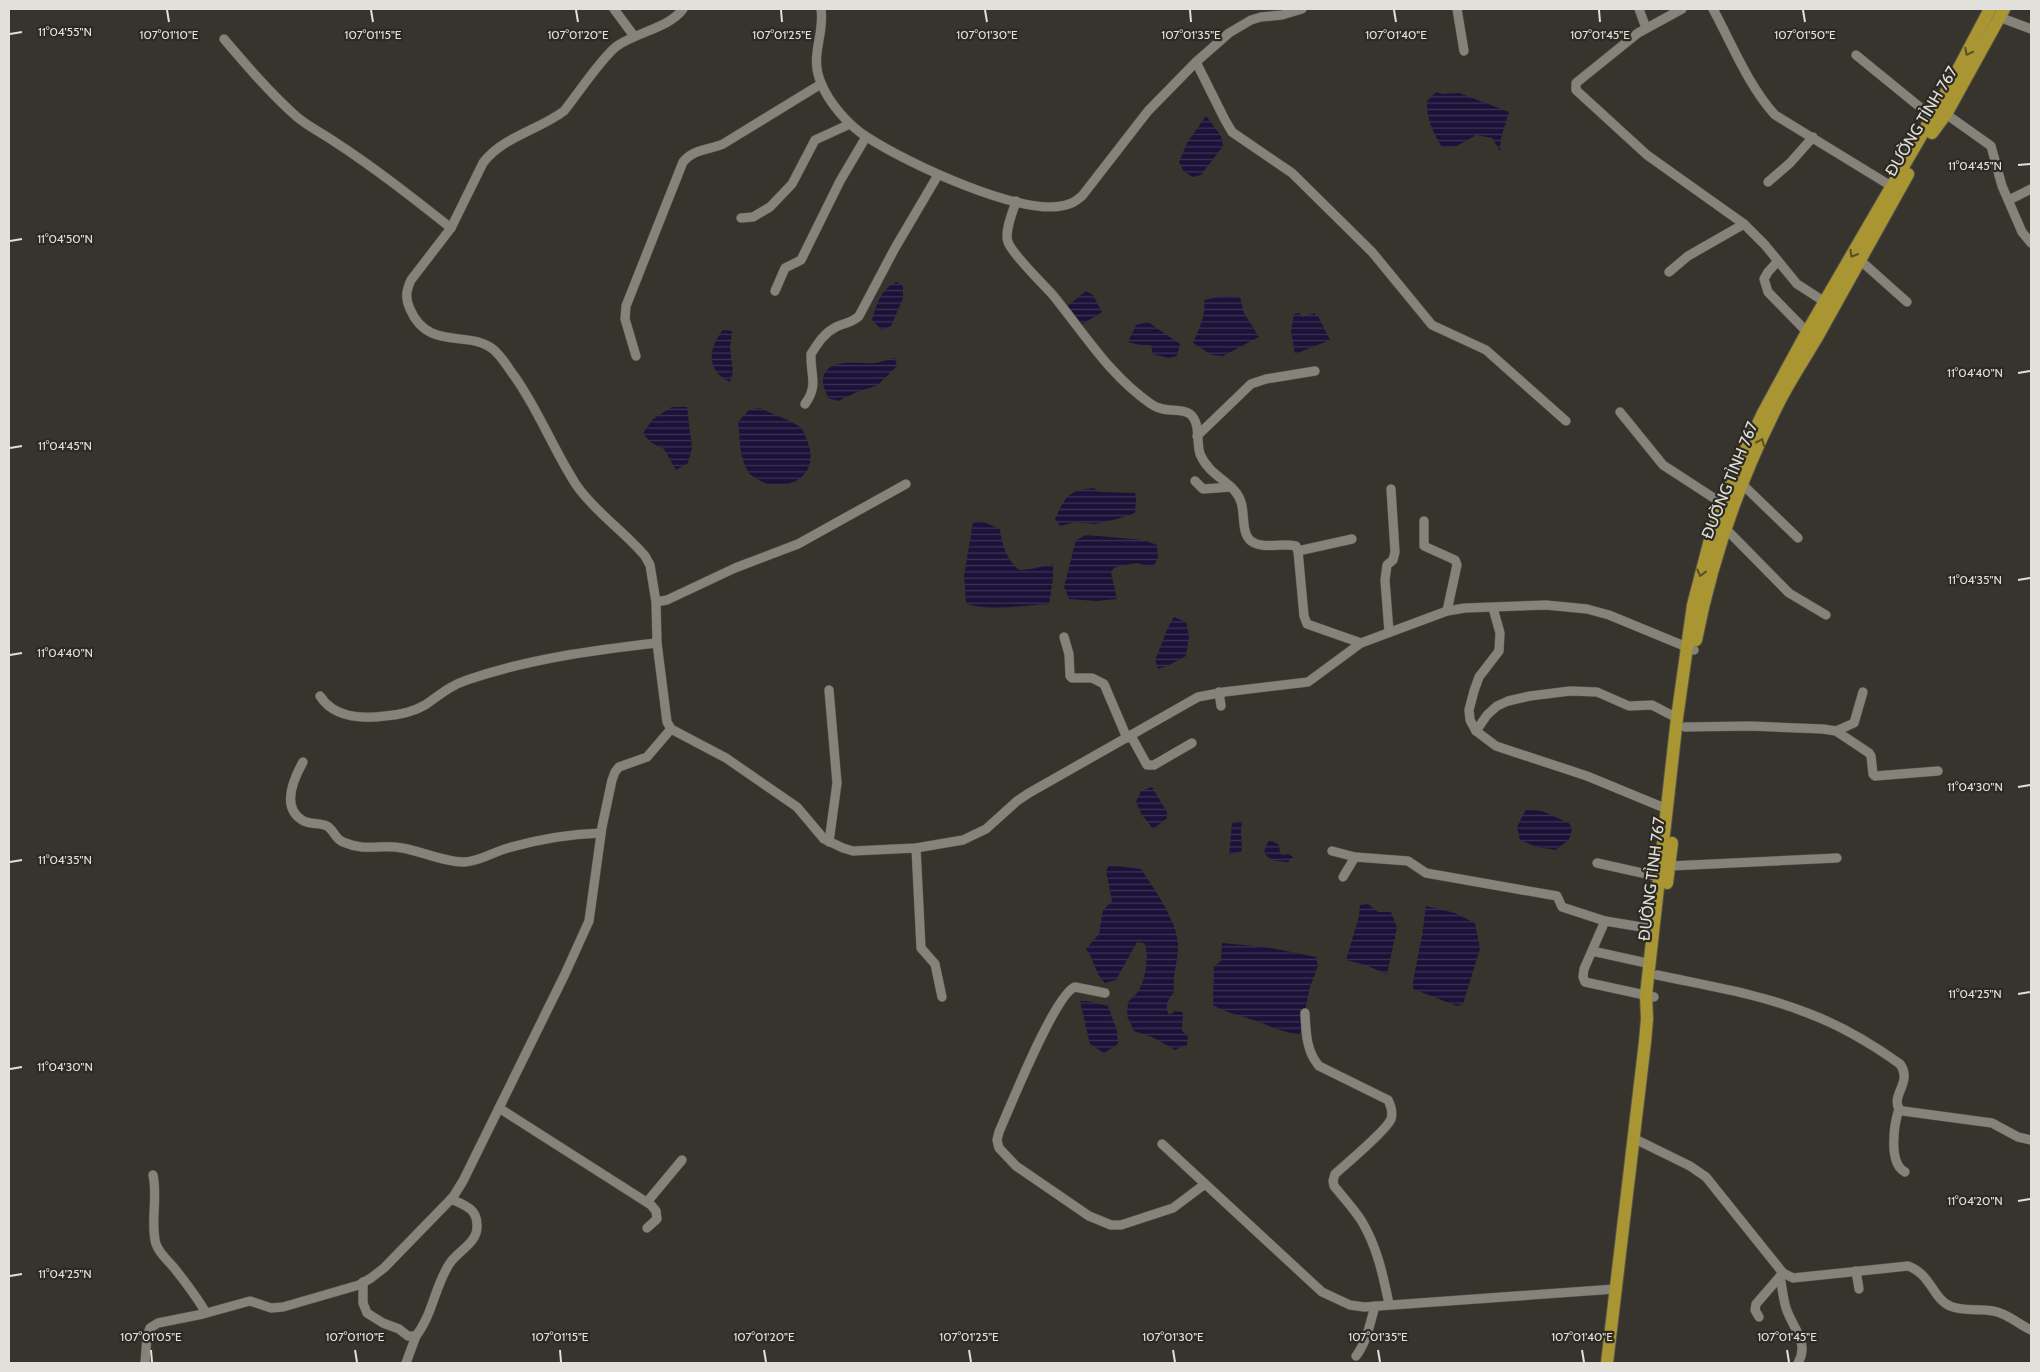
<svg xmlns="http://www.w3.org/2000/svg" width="2040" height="1372" font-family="Cabin,sans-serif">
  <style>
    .water { fill: url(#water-rules) }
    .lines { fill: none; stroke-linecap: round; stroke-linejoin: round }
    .street-casing { stroke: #55534c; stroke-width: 10 }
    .primary-casing { stroke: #55534c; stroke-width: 14 }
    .street { stroke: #85837a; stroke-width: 9 }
    .primary { stroke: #a99633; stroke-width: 12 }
    .oneway { stroke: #585029 }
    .ticks { fill: none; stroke: #e1e0db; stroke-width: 2 }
    .labels { text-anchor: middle; stroke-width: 4.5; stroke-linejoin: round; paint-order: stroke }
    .street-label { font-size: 16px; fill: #e1e0db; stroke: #2c2a23 }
    .ticks-label { font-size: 12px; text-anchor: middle; fill: #e1e0db; stroke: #2c2a23; stroke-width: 4.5; stroke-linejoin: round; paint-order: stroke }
  </style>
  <defs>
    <pattern id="water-rules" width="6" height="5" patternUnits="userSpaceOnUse" patternTransform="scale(1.25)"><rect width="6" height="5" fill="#1b1239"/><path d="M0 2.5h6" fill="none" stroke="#3c3455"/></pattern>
  </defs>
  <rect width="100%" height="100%" fill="#36342c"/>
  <g class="water">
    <path d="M1436,92l7,2 16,-1 50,19 -8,26 -1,13 -8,-13 -16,-3 -21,12h-13c-9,-14 -16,-29 -15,-46z"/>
    <path d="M1206,116l15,20 2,10 -22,29 -8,2 -9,-5 -5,-10 8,-19z"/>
    <path d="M897,282l6,4v12l-12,28 -9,4 -10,-10c4,-15 10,-33 25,-38z"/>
    <path d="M1086,291l7,4 9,17 -21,13 -15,-18z"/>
    <path d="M1224,296l16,1 4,16 15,24 -36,19 -11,-1 -19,-12c6,-13 13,-28 11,-43z"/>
    <path d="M1299,313l4,4 11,-4 4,3 12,24 -35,14 -4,-23 3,-17z"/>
    <path d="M1148,322l32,22 -3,12 -9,2 -15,-4 -2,-9h-11l-12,-3 8,-17z"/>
    <path d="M723,330l9,1 -2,17 3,24 -3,10c-24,-11 -22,-34 -7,-52z"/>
    <path d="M895,358l2,8 -19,19 -21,7 -19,9 -10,-3c-2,-6 -6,-13 -5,-19 3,-23 38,-14 52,-16 7,-1 13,-4 20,-5z"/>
    <path d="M672,407h15l5,41 -4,15 -12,7 -12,-21 -14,-7 -7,-9 10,-14z"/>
    <path d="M761,408c13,8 30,11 41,21 3,4 4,9 6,14 13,35 -25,53 -53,35 -3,-3 -7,-4 -8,-8 -8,-15 -7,-32 -9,-48l12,-13z"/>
    <path d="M1094,488l5,4 36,1 1,6 -1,14 -18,6 -22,5 -19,-2 -16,4 -5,-7c11,-23 12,-28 39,-31z"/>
    <path d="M982,521l18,8c2,17 6,29 19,41l12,-1 22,-5v14l-4,26c-22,1 -63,8 -83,-1l-2,-27 9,-54z"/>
    <path d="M1086,535l58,5 13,5 1,13 -5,9 -17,-4 -21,4 -4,5 6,27 -21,2 -27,-2 -5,-12 12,-47z"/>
    <path d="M1174,617l12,5 3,14 -3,20 -17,9 -11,4 -3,-9c7,-15 10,-29 19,-43z"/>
    <path d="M1152,787l15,25v6l-14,11 -11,-14 -6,-13 5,-11z"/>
    <path d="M1526,809l16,2 27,12 3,6 -3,11 -14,10 -18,-3 -17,-7 -3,-13z"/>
    <path d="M1242,821l-1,10 1,20 -13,4 3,-32z"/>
    <path d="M1269,839l10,6 1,7 3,3 5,-1 5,3 -5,5c-9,-1 -19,0 -24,-10z"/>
    <path d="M1109,865l32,4c12,18 38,55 37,77 0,16 -6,30 -4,46 -6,8 -10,14 -5,23l6,-4 8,1 -1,19 6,5 -1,9 -12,5 -21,-12 -20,-7 -7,-15 1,-14c3,-3 6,-6 9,-9 8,-10 13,-39 7,-50l-7,-1 -21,38 -11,3c-11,-10 -10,-23 -19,-34l13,-15 4,-24 9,-9 -6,-30z"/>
    <path d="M1368,904l10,8h13l6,16 -10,46 -22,-9 -19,-5 13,-44 1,-11z"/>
    <path d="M1426,906l29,7 20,10 5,26 -17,55 -6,2 -44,-17v-8l9,-45z"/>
    <path d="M1222,943l44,4 50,10 2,9 -8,21 -10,47c-19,-1 -32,-10 -50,-15 -13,-5 -25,-6 -37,-14l1,-39 7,-5z"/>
    <path d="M1080,1001h7l21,5 9,25 1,13 -14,9 -14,-9z"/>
  </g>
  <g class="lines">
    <g class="street-casing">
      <g id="street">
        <path d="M614,9l20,27"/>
        <path d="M683,9c-14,19 -46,23 -66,37 -15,11 -40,49 -53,65 -25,19 -62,26 -81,52l-32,65 -40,52c-5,11 -6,18 -1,29 18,43 60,20 84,41 9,8 14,18 21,27 24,34 39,74 62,109 19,27 47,45 68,70l5,9 6,37 1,41 10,79 4,7 55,29 71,49 27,32 19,9 10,3 63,-3 47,-8 23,-11 31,-28 12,-8 169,-96 26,-5 84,-10 53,-39 86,-32 18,-3 81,-3 41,4 22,6 85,35"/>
        <path d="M821,9c4,27 -12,46 0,74 8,20 28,43 46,54 38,25 159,83 202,67 5,-1 9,-5 13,-8l66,-85 48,-49 33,-29 22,-13 10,-3 21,-2 20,-6"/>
        <path d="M1457,9l7,42"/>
        <path d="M1639,9l7,19"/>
        <path d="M1682,9l-44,24 -62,50v7l71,65 97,69 21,21 32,39 28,18"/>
        <path d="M1713,9c19,35 35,76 62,106l116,71"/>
        <path d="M1999,17l32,12"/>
        <path d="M224,39c23,27 46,54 73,78 12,10 25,16 38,25 40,26 78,56 116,86"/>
        <path d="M1856,55l76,62"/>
        <path d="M1196,62l29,58 7,12 60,41 80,79 60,73 54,25 80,71"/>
        <path d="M1946,114l45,32 11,40 20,46 9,11"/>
        <path d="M1768,182l22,-19 23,-26"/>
        <path d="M2009,200l22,-11"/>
        <path d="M1016,201c-3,11 -12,30 -8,41 4,12 34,41 44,52 32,39 57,81 99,110 14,10 30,3 39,10 11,9 6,28 10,40 10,24 35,28 41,48 4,11 0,31 10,39 12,9 31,1 45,5l2,5 6,65 3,8 54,19"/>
        <path d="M741,218l12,-1 17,-10 22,-23 23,-44 35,-16"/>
        <path d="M1778,261l-10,11 -4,7 4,13 39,40"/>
        <path d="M1861,261l46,41"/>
        <path d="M1669,272l19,-16 56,-32"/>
        <path d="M775,291l10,-23 16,-8 39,-79 26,-44"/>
        <path d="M636,356l-11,-37 1,-13 57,-144c10,-13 26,-12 40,-18l98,-60"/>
        <path d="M805,404c14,-19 5,-29 6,-50 7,-11 13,-21 25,-27 8,-4 16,-4 23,-11l36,-68 43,-73"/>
        <path d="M1620,412l43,53 60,39"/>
        <path d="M1197,436l54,-52 15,-5 49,-8"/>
        <path d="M1195,481l8,8 28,-2"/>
        <path d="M1742,484l56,54"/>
        <path d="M1424,521v25l31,14 2,5 -10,46"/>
        <path d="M1725,528l64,65 37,22"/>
        <path d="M1298,551l54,-12"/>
        <path d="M656,602l11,-2 68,-32 63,-24 108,-60"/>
        <path d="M1493,608l7,25 -1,18 -20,26 -5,14 -5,19 1,10 6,11 20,15 91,30 80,33"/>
        <path d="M1389,632l-4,-52 2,-15 6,-5 2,-8 -4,-63"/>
        <path d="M1064,637l5,17 1,22 2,2h20l12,6 23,54"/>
        <path d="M829,690l8,93 -8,59"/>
        <path d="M1219,692l2,14"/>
        <path d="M320,696c14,22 41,23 65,20 14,-1 28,-4 40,-11 15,-10 24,-19 42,-25 61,-21 127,-30 190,-37"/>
        <path d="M1685,727l65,-1 73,3 13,2 33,22 2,3 2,18 2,2 63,-5"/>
        <path d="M1476,731l11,-16 10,-9 11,-5 22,-5 40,-5 27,1 32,14 23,-1 25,13"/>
        <path d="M1836,731l18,-8 9,-31"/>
        <path d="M1131,736l16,29h7l38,-22"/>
        <path d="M303,762c-9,16 -22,45 -1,58 7,5 17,2 25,6 7,4 8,13 16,16 23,10 36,2 59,6 19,3 45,15 63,14 16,-1 28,-10 43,-14 31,-9 61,-14 93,-15"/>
        <path d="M916,848l5,100 14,16 7,33"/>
        <path d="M1332,851l23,6 53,4 18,12 131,23 5,11 43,14 49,8"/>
        <path d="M1597,863l63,14"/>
        <path d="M1670,866l167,-8"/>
        <path d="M1343,877l12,-20"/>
        <path d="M1605,921l-21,48 -1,8 2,5 69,15"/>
        <path d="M1592,951l59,13"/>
        <path d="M1657,975c51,11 104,19 153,39 32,12 62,30 90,50 13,18 -9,30 -1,45l4,2 89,12 26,14 13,3"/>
        <path d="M1105,993l-30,-6c-20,7 -65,120 -76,145l-2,8 2,8 17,18 73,50 22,9h10l52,-17 32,-24"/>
        <path d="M1305,1013c1,19 1,38 14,53l69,34c3,6 5,13 3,19 -4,11 -45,45 -56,55l-2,7 1,5c9,11 19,22 27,34 16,26 22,55 28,84"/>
        <path d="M499,1108l152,97 5,6 1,8 -10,9"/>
        <path d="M1899,1109c-5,15 -11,54 6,63"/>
        <path d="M1633,1138l57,28 16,11 77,96 10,5 115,-12c23,8 25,33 42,40 13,6 29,2 43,5 14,2 25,13 38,19"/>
        <path d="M1162,1144l160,148 28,13 14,2 251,-18"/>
        <path d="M153,1175c5,22 -3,50 3,69 4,11 12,16 19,25 11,14 22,28 31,44"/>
        <path d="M647,1202l35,-42"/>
        <path d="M1856,1271l3,18"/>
        <path d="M1780,1276c2,11 3,22 6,32 6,19 24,35 12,55"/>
        <path d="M363,1282v21l4,10 16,10 16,6 9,7h8c17,-22 19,-51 34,-73 8,-12 27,-20 27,-36 1,-18 -12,-22 -26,-28"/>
        <path d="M1759,1317l-4,-7 1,-6 27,-31"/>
        <path d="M1356,1356c11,-14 14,-33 19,-50"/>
        <path d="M145,1363l2,-27 3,-8 8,-5 45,-9 47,-13 21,7 12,-1 76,-22 12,-7 13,-10 69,-71 10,-16 102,-207 24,-53 13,-94 10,-47 3,-8 4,-5 28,-10 24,-28"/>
        <path d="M406,1363l10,-27"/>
      </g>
    </g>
    <g class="primary-casing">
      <g id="primary">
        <path d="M1932,133l14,-19 58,-105"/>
        <path d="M1696,640c16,-82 44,-161 82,-236 11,-22 25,-43 38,-65 31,-55 61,-110 92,-165"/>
        <path d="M1667,883l5,-40"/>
        <path d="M1607,1363l38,-321 2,-23 -1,-24 31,-277 16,-113 19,-73 27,-68 24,-51 44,-81 136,-234 47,-89"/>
      </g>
    </g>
    <use href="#street" class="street"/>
    <use href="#primary" class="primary"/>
  </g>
  <defs><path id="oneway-chevron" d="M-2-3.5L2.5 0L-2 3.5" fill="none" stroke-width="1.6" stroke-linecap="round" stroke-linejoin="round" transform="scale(1.25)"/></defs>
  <g class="oneway">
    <use href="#oneway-chevron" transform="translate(1968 52) rotate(117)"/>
    <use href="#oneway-chevron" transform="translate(1853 254) rotate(120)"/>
    <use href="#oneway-chevron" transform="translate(1761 442) rotate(-66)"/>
    <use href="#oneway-chevron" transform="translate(1701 573) rotate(104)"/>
  </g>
  <path class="ticks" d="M167,10l2,12M371,10l2,12M576,10l2,12M781,10l1,12M985,10l2,12M1190,10l1,12M1394,10l2,12M1599,10l1,12M1803,10l2,12M10,34l12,-2M2018,165l12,-1M10,241l12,-2M2018,373l12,-2M10,448l12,-2M2018,580l12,-2M10,655l12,-2M2018,787l12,-2M10,862l12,-2M2018,994l12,-2M10,1069l12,-2M2018,1201l12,-2M10,1276l12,-2M151,1350l1,12M355,1350l2,12M560,1350l1,12M764,1350l2,12M969,1350l2,12M1173,1350l2,12M1378,1350l2,12M1582,1350l2,12M1787,1350l2,12"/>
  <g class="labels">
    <g class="street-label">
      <text transform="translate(1921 121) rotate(-59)" y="6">ĐƯỜNG TỈNH 767</text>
      <text transform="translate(1729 480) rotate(-68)" y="6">ĐƯỜNG TỈNH 767</text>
      <text transform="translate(1651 879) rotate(-83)" y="6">ĐƯỜNG TỈNH 767</text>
    </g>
  </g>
  <g class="ticks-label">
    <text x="65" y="36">11°04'55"N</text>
    <text x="169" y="39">107°01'10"E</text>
    <text x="373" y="39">107°01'15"E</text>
    <text x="578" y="39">107°01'20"E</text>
    <text x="782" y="39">107°01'25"E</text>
    <text x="987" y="39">107°01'30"E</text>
    <text x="1191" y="39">107°01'35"E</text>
    <text x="1396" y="39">107°01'40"E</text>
    <text x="1600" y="39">107°01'45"E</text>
    <text x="1805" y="39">107°01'50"E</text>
    <text x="1975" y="170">11°04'45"N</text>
    <text x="65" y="243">11°04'50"N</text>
    <text x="1975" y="377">11°04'40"N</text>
    <text x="65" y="450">11°04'45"N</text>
    <text x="1975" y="584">11°04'35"N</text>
    <text x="65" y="657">11°04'40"N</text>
    <text x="1975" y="791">11°04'30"N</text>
    <text x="65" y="864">11°04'35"N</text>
    <text x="1975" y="998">11°04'25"N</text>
    <text x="65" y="1071">11°04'30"N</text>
    <text x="1975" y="1205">11°04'20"N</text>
    <text x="65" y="1278">11°04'25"N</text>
    <text x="151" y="1341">107°01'05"E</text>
    <text x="355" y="1341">107°01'10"E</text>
    <text x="560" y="1341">107°01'15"E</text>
    <text x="764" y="1341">107°01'20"E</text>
    <text x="969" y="1341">107°01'25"E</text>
    <text x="1173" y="1341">107°01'30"E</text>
    <text x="1378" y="1341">107°01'35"E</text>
    <text x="1582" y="1341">107°01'40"E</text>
    <text x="1787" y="1341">107°01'45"E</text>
  </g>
  <rect width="2040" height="1372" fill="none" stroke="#e1e0db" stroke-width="20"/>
</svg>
